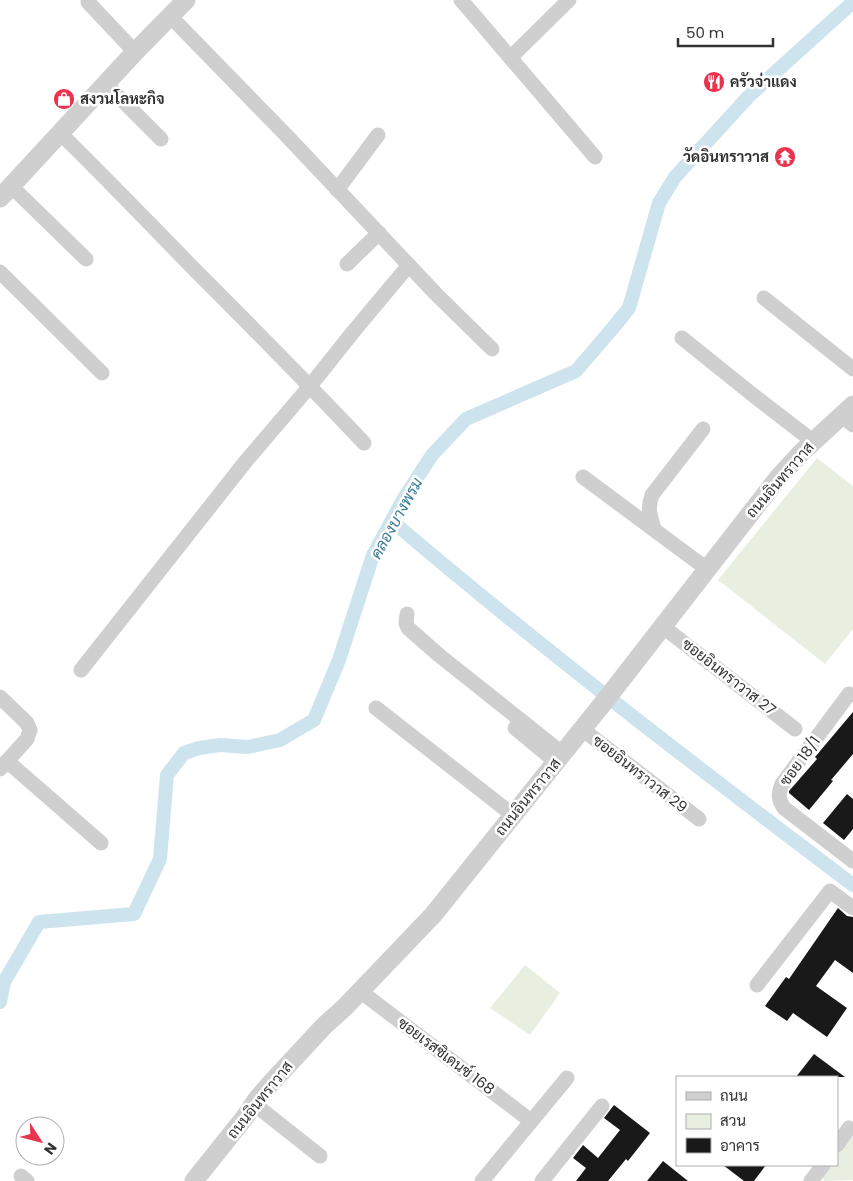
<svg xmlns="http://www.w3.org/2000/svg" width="853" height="1181" font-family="Poppins,Sarabun,sans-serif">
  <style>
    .green { fill: #e9efe0 }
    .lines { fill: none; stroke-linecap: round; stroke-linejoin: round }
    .canal { stroke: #cde4ee; stroke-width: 14 }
    .building { fill: #191919 }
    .minor { stroke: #cfcfcf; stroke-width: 15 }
    .tertiary { stroke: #cfcfcf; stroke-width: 19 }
    .labels { text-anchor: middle; stroke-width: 5; stroke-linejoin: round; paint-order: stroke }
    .poi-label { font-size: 15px; font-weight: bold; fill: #323232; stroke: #fff; text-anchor: start }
    .street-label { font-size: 15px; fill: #323232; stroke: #fff }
    .water-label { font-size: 16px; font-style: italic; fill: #3d7b97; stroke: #fff }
  </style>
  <rect width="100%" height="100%" fill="#fff"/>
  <g class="green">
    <path d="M817,458l36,28v143l-28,35 -107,-84z"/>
    <path d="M525,965l35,28 -30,42 -40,-27z"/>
    <path d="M853,1132v48l-29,1 -3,-6 8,-10h8v-11z"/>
  </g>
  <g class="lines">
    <g class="canal">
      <path d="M392,521c149,127 305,246 461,364"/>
      <path d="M0,1002l4,-20 35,-60 95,-8 26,-55 7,-84 17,-22 15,-5 21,-3 28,2 32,-7 34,-20 25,-60 34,-105 31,-57 28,-43 34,-36 110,-48 36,-42 17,-21 30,-105 16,-26 74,-81 104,-94"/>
    </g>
  </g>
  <g class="building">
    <path d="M853,712v42l-22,26 2,1 -24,29 -20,-17v-2l28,-32 -2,-2z"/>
    <path d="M847,794l6,5v30l-9,11 -21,-17z"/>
    <path d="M838,908l9,8 6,1v56l-18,-13 -19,26 31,22 -20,29 -34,-24 -6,8 -22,-15 21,-29 3,2z"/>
    <path d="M814,1054l31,23h-49z"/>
    <path d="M614,1105l36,28 -22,28 -2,-2 -18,22h-32l10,-13 -13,-10 10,-13 15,13 22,-28 -16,-12z"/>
    <path d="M663,1161l25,20h-41z"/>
    <path d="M723,1165h43l-12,16h-10z"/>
  </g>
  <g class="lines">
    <g class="minor">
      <path d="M461,0l134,157"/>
      <path d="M88,2l47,50"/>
      <path d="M170,16l117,120 149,158 56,55"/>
      <path d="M511,57l58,-57"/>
      <path d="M105,83l56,56"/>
      <path d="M60,133c45,44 89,90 134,136 57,57 114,115 170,174"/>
      <path d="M11,186l75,73"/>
      <path d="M337,190l41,-55"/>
      <path d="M347,264l32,-31"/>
      <path d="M0,272l102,101"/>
      <path d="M764,298l89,71"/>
      <path d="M682,338l71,57 61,47"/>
      <path d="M842,416l11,9"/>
      <path d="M583,477l124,92"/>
      <path d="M654,529c-4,-14 -7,-20 -2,-34l51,-66"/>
      <path d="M407,614l-1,9 2,5 32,28 122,97"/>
      <path d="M662,626l133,103"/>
      <path d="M81,670l165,-209 64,-75 43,-54 56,-67"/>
      <path d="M849,694l-67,90c-4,10 -4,15 2,24l69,53"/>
      <path d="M0,697l27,26 3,7 -3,9 -27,30"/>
      <path d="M376,708l137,107"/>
      <path d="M515,728l41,34"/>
      <path d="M582,729l117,90"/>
      <path d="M7,761l94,82"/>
      <path d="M757,985l73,-94 23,17"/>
      <path d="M360,991l171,130"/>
      <path d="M254,1104l66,52"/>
      <path d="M837,1145l12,-17"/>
      <path d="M21,1176l6,5"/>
      <path d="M482,1181l85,-103"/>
      <path d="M542,1181l60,-75"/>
      <path d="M811,1181l12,-16"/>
    </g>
    <g class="tertiary">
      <path d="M0,198l135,-146 51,-52"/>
      <path d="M194,1181l51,-64 12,-18 14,-16 53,-57 21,-19 88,-92 171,-213 174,-224 24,-26 51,-47"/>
    </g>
  </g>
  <defs>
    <g id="restaurant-disc" transform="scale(1.125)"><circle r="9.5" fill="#ea334f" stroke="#fff"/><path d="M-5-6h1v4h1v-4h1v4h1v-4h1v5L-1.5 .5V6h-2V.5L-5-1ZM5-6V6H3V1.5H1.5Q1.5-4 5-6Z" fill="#fff"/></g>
    <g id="shop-disc" transform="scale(1.125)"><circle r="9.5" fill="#ea334f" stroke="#fff"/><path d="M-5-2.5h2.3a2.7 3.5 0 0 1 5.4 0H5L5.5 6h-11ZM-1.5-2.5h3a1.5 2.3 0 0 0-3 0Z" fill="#fff"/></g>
    <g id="temple-disc" transform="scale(1.125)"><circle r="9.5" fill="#ea334f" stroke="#fff"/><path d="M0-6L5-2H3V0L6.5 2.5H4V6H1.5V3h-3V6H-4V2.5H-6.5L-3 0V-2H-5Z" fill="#fff"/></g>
  </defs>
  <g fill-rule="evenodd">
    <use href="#restaurant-disc" x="714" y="82"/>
    <use href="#shop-disc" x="64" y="99"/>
    <use href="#temple-disc" x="785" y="157"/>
  </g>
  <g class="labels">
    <g class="poi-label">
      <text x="730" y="87">ครัวจ่าแดง</text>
      <text x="80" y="104">สงวนโลหะกิจ</text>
      <text x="769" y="162" text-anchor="end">วัดอินทราวาส</text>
    </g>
    <g class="street-label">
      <text transform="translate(780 480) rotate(-49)" y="5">ถนนอินทราวาส</text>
      <text transform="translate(729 677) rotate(38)" y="5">ซอยอินทราวาส 27</text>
      <text transform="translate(800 761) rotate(-54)" y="5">ซอย 18/1</text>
      <text transform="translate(640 774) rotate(38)" y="5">ซอยอินทราวาส 29</text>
      <text transform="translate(528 797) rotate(-51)" y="5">ถนนอินทราวาส</text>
      <text transform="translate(446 1056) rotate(37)" y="5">ซอยเรสซิเดนซ์ 168</text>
      <text transform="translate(260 1100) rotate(-51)" y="5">ถนนอินทราวาส</text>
    </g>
    <g class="water-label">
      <text transform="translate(396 518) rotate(-61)" y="6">คลองบางพรม</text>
    </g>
  </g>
  <rect x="676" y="1076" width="162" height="90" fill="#ffffff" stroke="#adadad"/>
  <rect x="686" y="1092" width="25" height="8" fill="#cfcfcf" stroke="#adadad"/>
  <text x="720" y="1101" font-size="15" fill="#323232">ถนน</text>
  <rect x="686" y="1114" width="25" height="15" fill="#e9efe0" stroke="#adadad"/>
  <text x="720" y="1126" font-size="15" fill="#323232">สวน</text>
  <rect x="686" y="1138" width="25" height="15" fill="#191919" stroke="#adadad"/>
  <text x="720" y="1151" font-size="15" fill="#323232">อาคาร</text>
  <g transform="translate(40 1141) rotate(126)"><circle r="24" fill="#ffffff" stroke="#adadad"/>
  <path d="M0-4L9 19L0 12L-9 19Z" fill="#ea334f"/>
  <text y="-8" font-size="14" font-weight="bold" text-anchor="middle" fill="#323232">N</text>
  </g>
  <path d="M678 38v8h95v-8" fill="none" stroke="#323232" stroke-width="2.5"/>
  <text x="686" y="38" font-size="15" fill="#323232" stroke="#ffffff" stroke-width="4" paint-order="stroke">50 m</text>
</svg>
